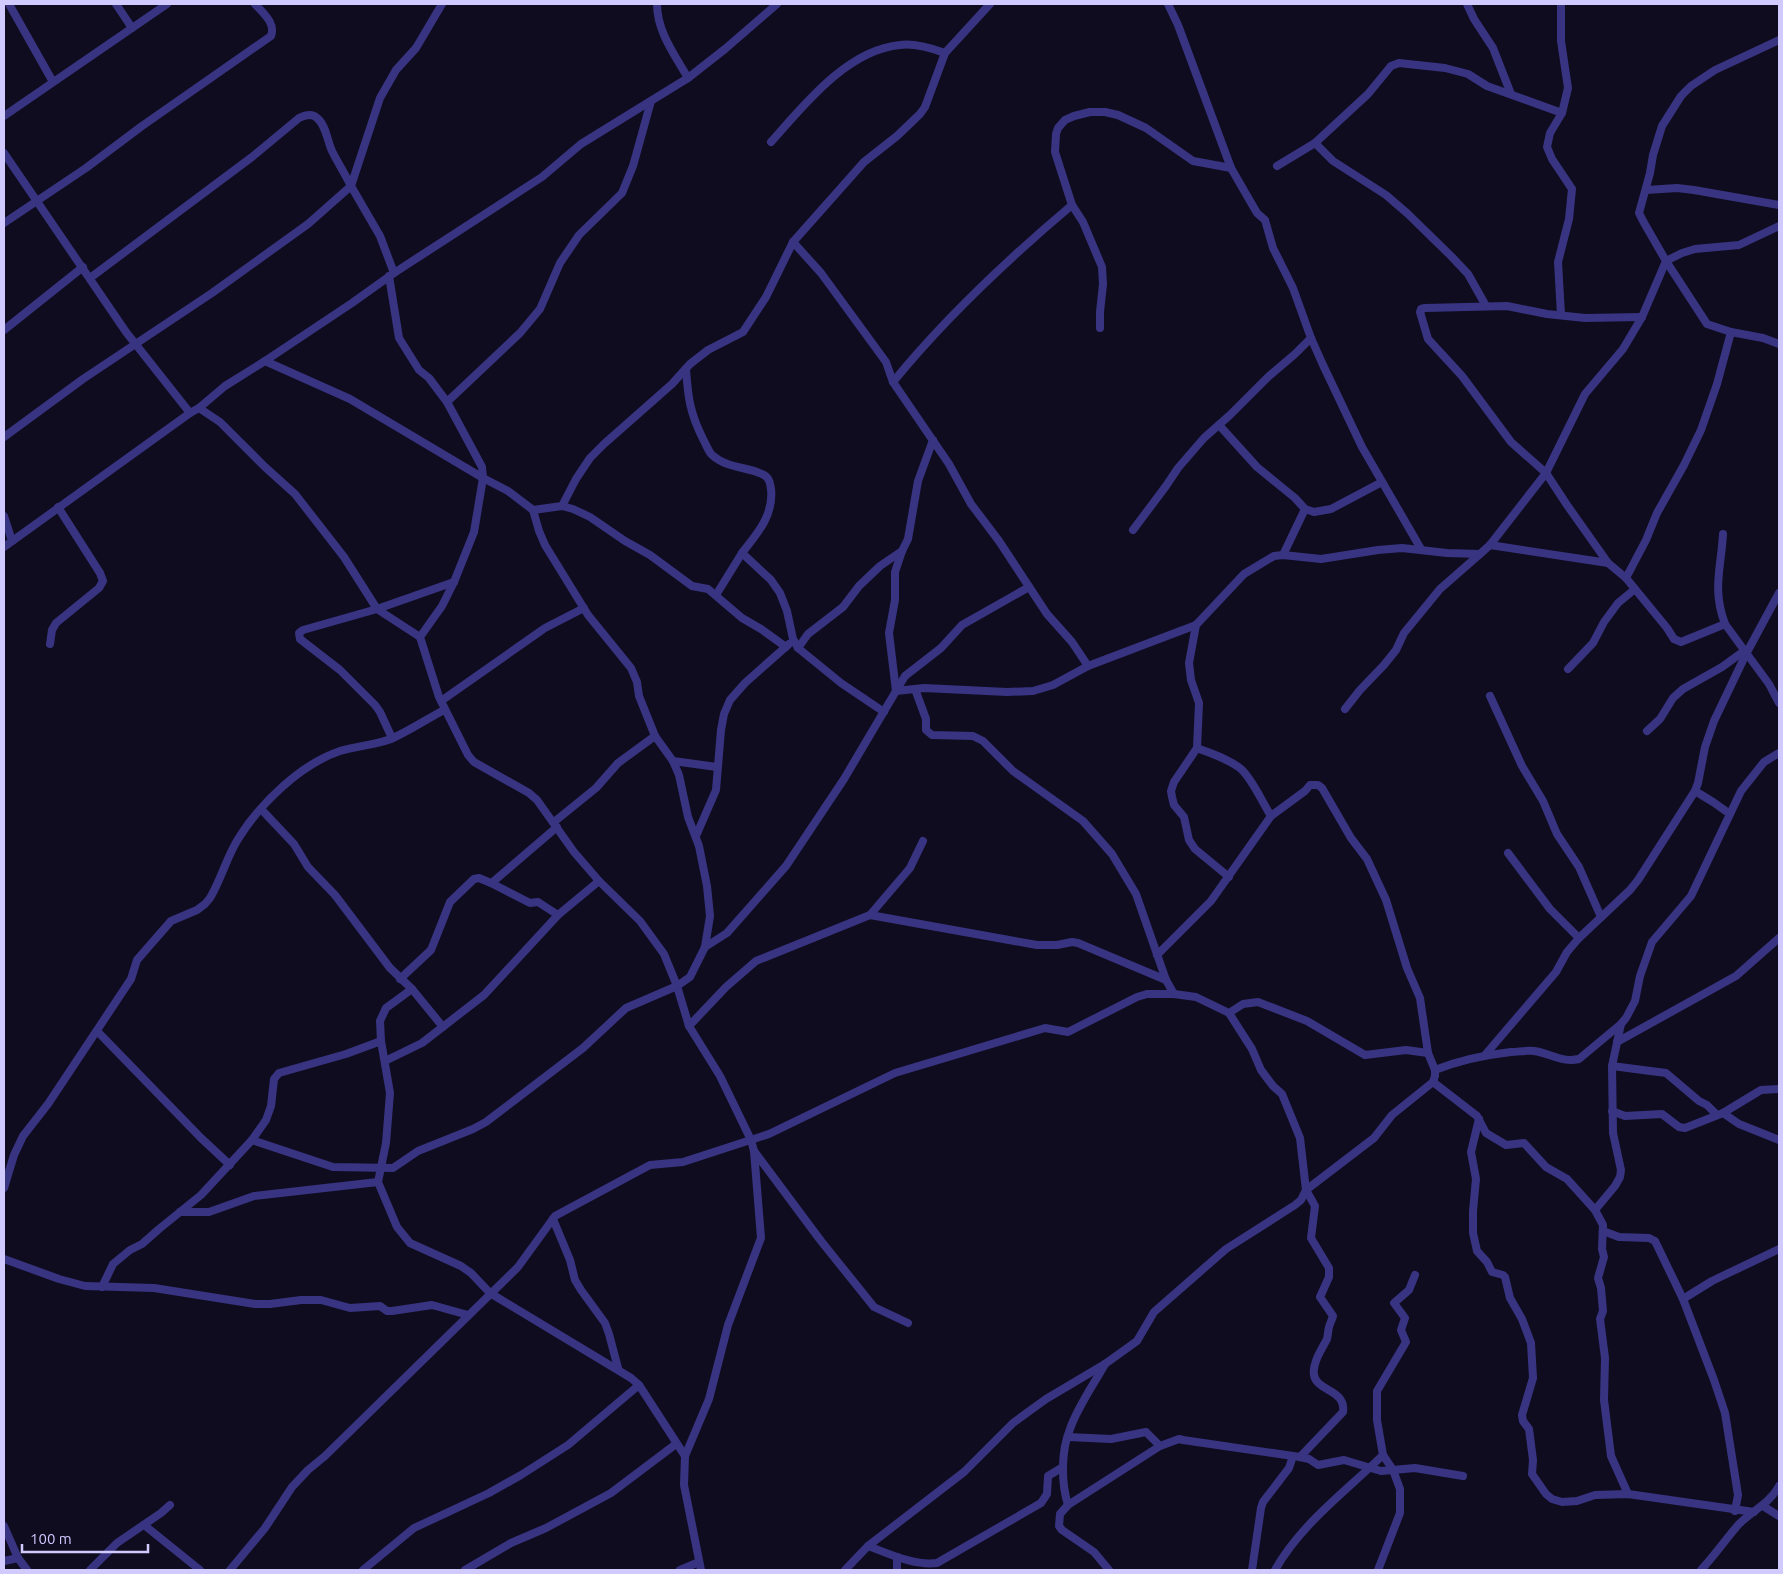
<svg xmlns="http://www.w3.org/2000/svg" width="1783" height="1574" font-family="Ubuntu,sans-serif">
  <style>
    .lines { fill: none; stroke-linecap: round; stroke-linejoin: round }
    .street { stroke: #393481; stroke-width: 8 }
  </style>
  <rect width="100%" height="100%" fill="#0f0c20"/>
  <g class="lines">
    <g class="street">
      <path d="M9,4l44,78"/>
      <path d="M116,4l16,24"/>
      <path d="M657,4c0,27 17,50 31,74"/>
      <path d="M1168,4l10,21 53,143 26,45 8,7 8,28 20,40 18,50 12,27 39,82 59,102"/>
      <path d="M1467,4l7,15 19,29 18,46"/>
      <path d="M1561,4v37l7,47 -6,25 -12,20 -3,14 5,12 20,30 -3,30 -11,43 3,53"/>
      <path d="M1779,40l-64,30 -24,16 -10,10 -19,30 -9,29 -3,18 -11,40 4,8 23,40 41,63 24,8 32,6 16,6"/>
      <path d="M4,116l163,-112"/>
      <path d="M771,142c33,-37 76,-92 129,-97 15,-2 31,3 45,8"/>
      <path d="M1315,143l18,18 53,34 22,19 43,42 17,18 18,32"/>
      <path d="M4,153l122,179 64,81"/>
      <path d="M1277,166l38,-23 53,-49 23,-28 8,-3 46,5 23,6 19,12 75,27"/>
      <path d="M1646,190l31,-2 17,2 85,15"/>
      <path d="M4,223l82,-55 56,-42 129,-90c5,-13 -8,-23 -16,-32"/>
      <path d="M793,242l28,31 65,89 7,20 56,82 22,40 28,37 48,73 25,28 16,24"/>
      <path d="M394,273l-14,-37 -29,-50 29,-88 16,-28 20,-22 26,-44"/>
      <path d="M389,276l10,62 20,32 10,8 18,24 35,65 1,11 -9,54 -20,50 -12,24 -22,31 19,60 29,58 6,7 55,31 8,7 37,52 25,29 41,40 24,33 13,32 12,40 31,50 31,64 3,11 7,87 -33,87 -19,74 -24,57 -1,29 17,85"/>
      <path d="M1642,317l-57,1 -38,-4 -40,-8 -82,2 -4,1 -1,3 8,27 34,37 49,66 35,31 21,32 41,58 18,15 41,50 7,11 7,3 44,-18 44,60 10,19"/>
      <path d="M1100,328v-16l3,-28 -1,-17 -19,-45 -11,-17 -17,-53 1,-18 2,-6 7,-8 9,-4 16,-4h15l13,3 28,13 47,33 38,7"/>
      <path d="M4,330l79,-63"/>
      <path d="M686,369c2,29 4,44 17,70 3,5 5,12 9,16 16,14 33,11 50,19 7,3 8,8 9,15 3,26 -14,45 -29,64l29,27 9,13 7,18 6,28 5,9 43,35 43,29"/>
      <path d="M893,382c53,-65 115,-123 179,-177"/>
      <path d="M447,402l73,-69 20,-24 20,-46 19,-28 43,-42 11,-27 18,-65"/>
      <path d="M199,408l21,14 45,45 30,27 49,63 33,52 43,28"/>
      <path d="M1219,425l38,42 38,31 10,11 9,3 17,-3 51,-27"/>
      <path d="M4,437l79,-58 129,-86 96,-69 43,-38c-6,-12 -13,-23 -19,-35 -5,-11 -6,-26 -15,-33 -5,-5 -12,-3 -18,0l-47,39 -162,121"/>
      <path d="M562,506l11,3 17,8 35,24 25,14 42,31 16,3 34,29 19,11 25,18"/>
      <path d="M533,510l29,-4 14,-27 14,-21 14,-14 68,-60 18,-20 18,-14 35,-18 23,-35 27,-55 71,-80 33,-26 23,-22 5,-7 20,-54 45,-49"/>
      <path d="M4,516l8,25"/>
      <path d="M1133,530l33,-44 12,-18 26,-30 26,-23 38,-38 27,-23 16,-16"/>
      <path d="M1723,534c-2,35 -11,55 2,90"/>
      <path d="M1490,545l118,18"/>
      <path d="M4,547l186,-134 9,-5 26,-22 40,-25 87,-58 42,-30 148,-96 39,-33 107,-66 37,-29 52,-45"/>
      <path d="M1283,555l22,-46"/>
      <path d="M1626,578l20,-38 11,-27 27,-48 17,-35 16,-46 14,-52"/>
      <path d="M716,595l26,-42"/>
      <path d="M1196,625l-7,38 2,17 8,23 -2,45 -23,34 -3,9 1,6 2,8 10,12 5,23 6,9 34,28"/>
      <path d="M50,644l2,-14 4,-7 43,-35 4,-7 -3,-8 -42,-66"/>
      <path d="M798,648l10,-14 35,-27 16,-21 21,-20 22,-15"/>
      <path d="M1568,669l25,-26 11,-21 14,-19 17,-14"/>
      <path d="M915,689l11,30v11l6,5 41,1 10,5 30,30 70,50 29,33 24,40 30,86 8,14"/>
      <path d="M896,691l-7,-58 6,-33v-28l7,-21 6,-12 10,-58 15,-41"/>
      <path d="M896,691l9,-15 36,-28 21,-23 67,-38"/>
      <path d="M1490,696l32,70 21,35 14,33 22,33 22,50"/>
      <path d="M441,701l104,-73 39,-20"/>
      <path d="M1345,709l15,-19 24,-25 12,-15 8,-17 36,-44 40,-35"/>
      <path d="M1647,731l13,-12 13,-21 10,-9 39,-22 22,-16"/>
      <path d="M392,738l-12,-26 -5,-7 -35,-35 -40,-31 -1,-6 4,-3 74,-21 77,-27"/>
      <path d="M1197,748c15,6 32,11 44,21 12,11 21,33 30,47"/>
      <path d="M673,761l44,6"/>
      <path d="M1695,791l18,11 17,12"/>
      <path d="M261,809l33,35 14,23 27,28 55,73 22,21 -26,19 -6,13 1,20 9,52 -4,50 -8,39 19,45 13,16 51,23 10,7 19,20 141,85 8,7 46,71"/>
      <path d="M554,822l42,-34 22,-25 37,-27"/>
      <path d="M696,836l20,-46 5,-60 3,-16 6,-14 15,-17 44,-39"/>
      <path d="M1508,853l42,56 29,29"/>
      <path d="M491,883l39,20 8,-1 20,13"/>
      <path d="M870,915l40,-47 13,-27"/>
      <path d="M705,947l22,-14 59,-67 58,-87 52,-88 28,-3 83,4 26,-1 20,-6 35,-19 108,-41 48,-51 30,-18 9,-1 38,4 57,-9 24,-2 45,5 33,1 10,-9 56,-72 39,-79 38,-45 19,-32 24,-56 16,-8 13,-4 44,-4 40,-19"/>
      <path d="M400,979l31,-29 19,-48 24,-23 5,-1 12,5 3,-2 63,-54"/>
      <path d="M412,989l31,38"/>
      <path d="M1229,1013l14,-9 15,-2 49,19 58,34 41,-5 22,3"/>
      <path d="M689,1026l37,-39 30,-26 114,-46 167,30h20l15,-3 6,1 88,37"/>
      <path d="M97,1031l104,107 29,27"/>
      <path d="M1617,1042l119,-66 43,-38"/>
      <path d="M1485,1055l71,-83 11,-20 12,-14 51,-48 8,-10 57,-89 3,-8 7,-36 9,-26 32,-67 33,-61"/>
      <path d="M385,1061l37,-18 62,-48 74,-80 41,-34"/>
      <path d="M1612,1066l54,7 33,28 8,4 10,10"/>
      <path d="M1435,1070c25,-10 49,-15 76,-18 7,0 16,-2 23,-1 16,2 28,12 45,8l42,-35"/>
      <path d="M1433,1082l44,34 9,17 20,12 18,-2 22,24 21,12 28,31 8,15 -1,24 2,8 -6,21 3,10 2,23 -3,8 5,39 -1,42 7,56 17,38"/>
      <path d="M1612,1111l13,5 37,-2 17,13 6,1 38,-15 38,-23 18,-1"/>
      <path d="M1723,1113l16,11 40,16"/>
      <path d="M1479,1119l-8,33 5,27 -3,32v22l4,18 10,11 5,10 11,3 2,2 5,21 12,21 9,24 2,35 -11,37 1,6 6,8 4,31 -1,14 14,20 6,5 10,3 15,-1 18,-6 33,-1 126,18"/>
      <path d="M252,1140l81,27 60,1 25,-17 55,-22 13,-7 97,-74 43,-40 51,-22 13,-9 15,-30 5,-31 -3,-30 -8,-40 -11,-29 -9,-42 -6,-14 -18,-25 -16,-40 -2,-14 -6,-14 -43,-53 -43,-70 -6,-14 -6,-21 -25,-19 -25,-13 -133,-79 -85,-38"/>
      <path d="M754,1151l67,90 53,66 34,16"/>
      <path d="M4,1188l10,-33 9,-19 25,-32 83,-125 6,-19 34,-39 26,-11 8,-6 5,-6c12,-20 17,-43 30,-62 21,-33 61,-72 100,-85 16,-5 35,-6 51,-12 18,-8 36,-20 53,-29"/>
      <path d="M1595,1210l20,-24 5,-9 1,-7 -8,-37 -1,-67 9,-42 5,-6 9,-17 5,-25 12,-34 39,-46 50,-105 23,-29 15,-9"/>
      <path d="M180,1212h29l45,-16 124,-14"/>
      <path d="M553,1219l17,41 5,20 6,10 24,33 4,11 9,34"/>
      <path d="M1603,1231l16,6 30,1 6,3 28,58 31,81 11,33 13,82 -3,16"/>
      <path d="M4,1259l55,20 26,7 69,2 101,16h15l31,-4h20l29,8 30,-2 7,5h5l40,-6 36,10"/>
      <path d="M102,1287l11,-23 17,-14 12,-6 17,-15 42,-34 51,-55 14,-20 5,-14 3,-27 5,-6 67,-19 35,-13"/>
      <path d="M1683,1299l29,-18 67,-32"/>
      <path d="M1105,1364c-11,20 -28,44 -35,65 -9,22 -9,53 -2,76l-8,9 -1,12 3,4 32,22 15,18"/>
      <path d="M1068,1437l43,2 35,-7 14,14 19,-7 4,1 117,17 9,2 9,6 26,-5 37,11 34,-3 48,8"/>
      <path d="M1068,1505l92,-59"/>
      <path d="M1763,1506l16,10"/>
      <path d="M144,1525l56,45"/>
      <path d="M4,1526l14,32 9,12"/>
      <path d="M868,1546c22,8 46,20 69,17l104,-60 6,-9 1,-18 15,-9"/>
      <path d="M4,1561l14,-3"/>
      <path d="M90,1570l27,-27 44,-30 9,-8"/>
      <path d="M230,1570l35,-42 27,-41 16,-17 17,-14 193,-189 37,-51 95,-51 33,-3 86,-28 126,-61 150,-45 23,4 69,-35 10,-3h27l22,3 33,16 23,36 9,21 12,16 9,8 18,44 6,52 9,16 -4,32 18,30v9l-9,20 13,19c-1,4 -3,7 -4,11 -1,4 -1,8 -2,12 -5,10 -15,24 -13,36 3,17 32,14 29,37l-43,45"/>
      <path d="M363,1570l51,-42 75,-35 32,-18 47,-30 71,-60"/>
      <path d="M465,1570l46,-27 35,-15 65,-35 65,-49"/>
      <path d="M680,1570l19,-8"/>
      <path d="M845,1570l23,-24 96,-74 49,-49 33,-24 59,-35 32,-23 17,-29 72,-63 69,-44 6,-5 5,-10 68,-52 18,-23 41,-33 2,-6v-6l-7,-17 -8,-55 -13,-30 -21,-68 -19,-41 -16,-21 -29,-50 -4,-3h-8l-5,6 -34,25 -60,85 -54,54"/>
      <path d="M897,1570v-13"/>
      <path d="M1252,1570l9,-62 2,-6 26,-34 4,-12"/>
      <path d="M1275,1570c26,-46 70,-78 108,-115"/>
      <path d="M1378,1570l22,-57v-24l-7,-19 -10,-15 -6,-35v-29l29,-49 -5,-12 4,-12 -11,-15 15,-13 6,-15"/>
      <path d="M1701,1570c13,-14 25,-31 38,-46 13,-13 31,-21 40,-38"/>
    </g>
  </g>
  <rect width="1783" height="1574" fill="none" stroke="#d1caff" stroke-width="10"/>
  <path d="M22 1544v8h126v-8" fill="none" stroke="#d1caff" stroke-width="2.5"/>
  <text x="30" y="1544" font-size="15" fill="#d1caff" stroke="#0f0c20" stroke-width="4" paint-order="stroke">100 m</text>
</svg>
